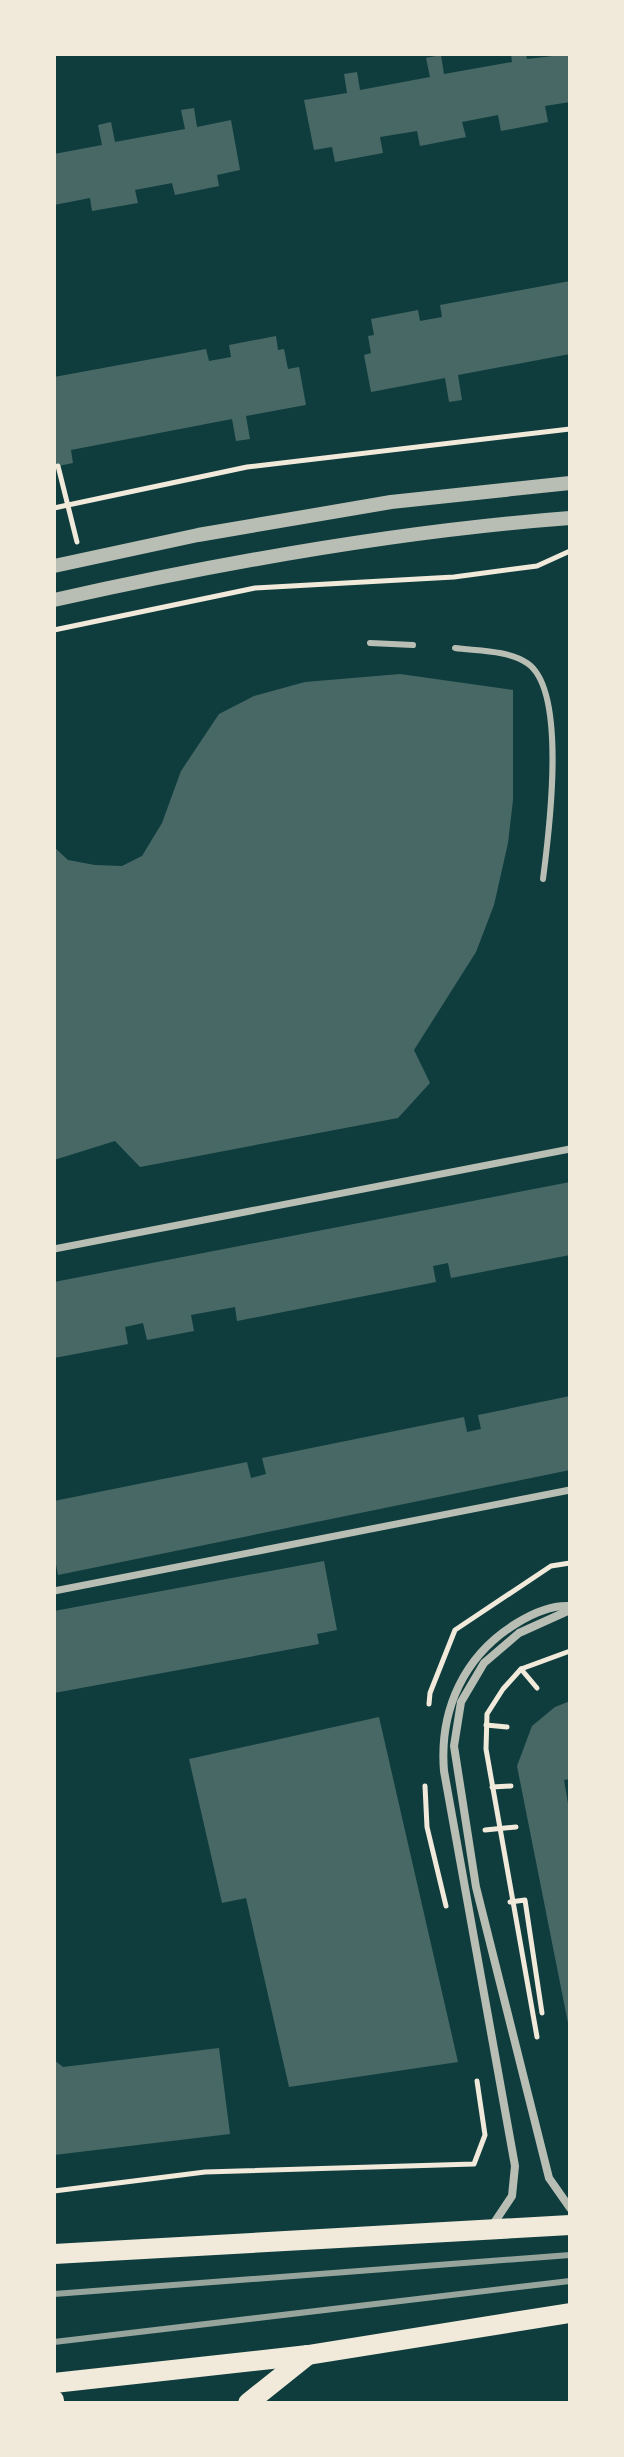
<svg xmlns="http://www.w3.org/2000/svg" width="624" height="2457" font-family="Arial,sans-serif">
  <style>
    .building { fill: #486865 }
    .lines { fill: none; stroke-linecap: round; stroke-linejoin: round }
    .path { stroke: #f1e9da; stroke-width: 5 }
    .service { stroke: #b8beb3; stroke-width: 6 }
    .pedestrian { stroke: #b8beb3; stroke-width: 7 }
    .minor { stroke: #b8beb3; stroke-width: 8 }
    .tertiary { stroke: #b8beb3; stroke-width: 14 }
    .primary { stroke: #f1e9da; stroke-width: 20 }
    .rail { stroke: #97a49c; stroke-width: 6 }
  </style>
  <rect width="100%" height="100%" fill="#0f3d3e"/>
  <g class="building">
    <path d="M511,54h15l1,5 43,-5v48l-25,4 3,16 -47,9 -3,-16 -36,7 4,15 -46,9 -3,-15 -37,6 3,16 -48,9 -3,-15 -18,3 -10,-50 43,-7 -3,-19 13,-2 3,18 70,-13 -4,-19 15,-3 3,19 68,-12z"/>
    <path d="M194,108l3,19 34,-7 9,50 -23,5 2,11 -44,9 -3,-12 -37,7 3,13 -46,8 -2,-13 -36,7v-51l48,-9 -4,-20 13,-3 4,20 70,-13 -4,-19z"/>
    <path d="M570,281v73l-112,21 4,25 -13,2 -4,-24 -74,14 -7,-37 7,-2 -3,-17 6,-1 -3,-16 47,-9 2,11 22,-4 -2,-12z"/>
    <path d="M276,336l2,14 6,-1 4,20 11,-2 7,38 -60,11 4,23 -14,2 -4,-22 -161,31 2,13 -19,4v-90l152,-28 3,12 22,-4 -2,-12z"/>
    <path d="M400,674l113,16v110l-5,43 -14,62 -18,47 -62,98 16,33 -32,35 -258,49 -25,-26 -61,19v-313l14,13 27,5 27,1 20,-10 20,-33 19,-52 38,-57 35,-18 51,-14z"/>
    <path d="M570,1182v73l-119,23 -3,-15 -15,3 3,16 -199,39 -2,-14 -44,8 3,16 -47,9 -4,-17 -18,4 3,17 -74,14v-76z"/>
    <path d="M570,1396v74l-512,105 -4,-21v-53l193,-39 4,16 15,-4 -4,-16 202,-41 3,15 14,-3 -3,-14z"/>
    <path d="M324,1561l13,69 -20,4 2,10 -265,49v-82z"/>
    <path d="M570,1701v78l-6,1 6,35 -1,213 -52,-262 15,-40 23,-19z"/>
    <path d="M379,1717l79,345 -169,25 -43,-189 -24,5 -33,-144z"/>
    <path d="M219,2048l11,86 -176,21v-95l9,7z"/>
  </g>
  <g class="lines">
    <g class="path">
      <path d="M58,466l19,76"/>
      <path d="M54,508l193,-41 323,-38"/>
      <path d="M54,630l201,-42 199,-11 83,-11 33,-15"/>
      <path d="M521,1669l16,19"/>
      <path d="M429,1704l1,-11 25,-63 96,-64 19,-3"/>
      <path d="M486,1725l21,2"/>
      <path d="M425,1786l2,41 19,79"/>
      <path d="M492,1787l19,-1"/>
      <path d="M485,1830l31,-3"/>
      <path d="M510,1902l15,-2 17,113"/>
      <path d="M537,2037l-51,-288 1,-35 16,-25 18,-20 49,-18"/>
      <path d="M54,2191l151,-19 269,-8 11,-29 -8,-54"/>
    </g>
    <g class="service">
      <path d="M370,643l43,2"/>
      <path d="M455,648c22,3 53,2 72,15 41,27 22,170 16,216"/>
    </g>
    <g class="pedestrian">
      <path d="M54,1249l516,-100"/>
      <path d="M54,1591l516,-101"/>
    </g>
    <g class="minor">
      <path d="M570,1610l-51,23 -35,30 -23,39 -7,44 22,141 73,291 21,30"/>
      <path d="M492,2226l20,-30 3,-30 -71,-395c-5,-61 20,-116 73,-148 16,-10 35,-18 53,-17"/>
    </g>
    <g class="tertiary">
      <path d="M54,566l144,-31 193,-33 179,-19"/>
      <path d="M54,600c170,-38 342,-69 516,-82"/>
    </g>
    <g class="primary">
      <path d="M54,2254l516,-29"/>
      <path d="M54,2383l254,-28 262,-42"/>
      <path d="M54,2400v3"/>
      <path d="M248,2403l60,-48"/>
    </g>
    <g class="rail">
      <path d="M54,2294l516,-39"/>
      <path d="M54,2342l516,-61"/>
    </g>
  </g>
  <rect width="624" height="2457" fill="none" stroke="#f1e9da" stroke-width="112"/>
</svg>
